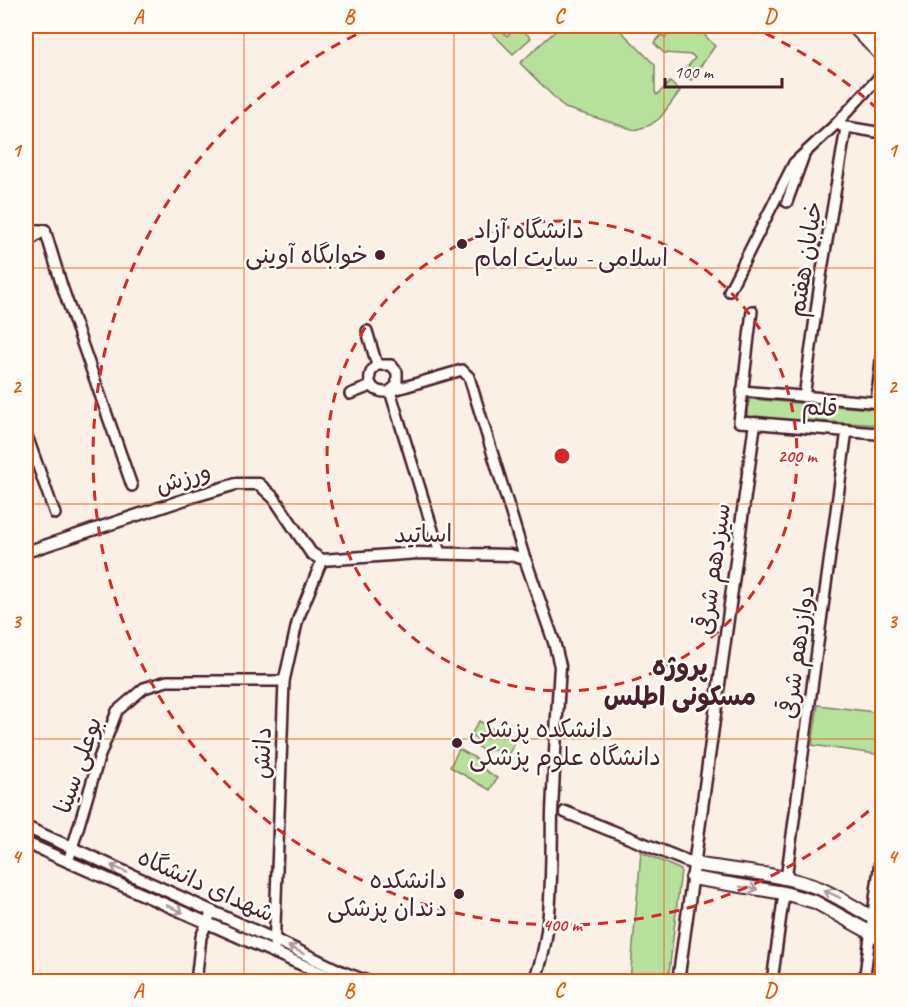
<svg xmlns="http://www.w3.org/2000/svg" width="908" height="1007" font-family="Caveat,'Playpen Sans Arabic',sans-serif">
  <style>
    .green { fill: #b7e09d; stroke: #808064; stroke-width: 1.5 }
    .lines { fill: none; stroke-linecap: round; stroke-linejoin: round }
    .minor-casing { stroke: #4a1f2b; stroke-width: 14 }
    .tertiary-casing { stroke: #4a1f2b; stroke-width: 15 }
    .secondary-casing { stroke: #4a1f2b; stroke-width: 16 }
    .minor { stroke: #fdfcf7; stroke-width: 9 }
    .tertiary { stroke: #fdfcf7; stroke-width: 10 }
    .secondary { stroke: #fdfcf7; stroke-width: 12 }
    .oneway { stroke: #ac999b }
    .grid { fill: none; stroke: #e8590c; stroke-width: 1.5; stroke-opacity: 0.55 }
    .ring { fill: none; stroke: #d62828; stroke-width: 3; stroke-dasharray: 10 8 }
    .poi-dot { fill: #4a1f2b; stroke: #fdfcf7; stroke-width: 2 }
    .labels { text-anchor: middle; stroke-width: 5; stroke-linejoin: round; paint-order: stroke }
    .poi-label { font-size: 24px; fill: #4a1f2b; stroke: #fdfcf7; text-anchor: start }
    .street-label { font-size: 24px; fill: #4a1f2b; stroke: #fdfcf7 }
    .neighbourhood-label { font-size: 26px; font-weight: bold; fill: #4a1f2b; stroke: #fdfcf7 }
    .centre { fill: #d62828; stroke: #fdfcf7; stroke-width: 3 }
    .ring-label { font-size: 18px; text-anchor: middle; font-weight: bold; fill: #d62828; stroke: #fdfcf7; stroke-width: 5; stroke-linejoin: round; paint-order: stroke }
    .neatline { fill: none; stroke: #e8590c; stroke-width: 2 }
    .grid-label { font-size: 20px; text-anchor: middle; font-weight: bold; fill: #e8590c }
  </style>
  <rect width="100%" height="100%" fill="#faf0e5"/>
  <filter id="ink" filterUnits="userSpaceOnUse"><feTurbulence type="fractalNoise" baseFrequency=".0167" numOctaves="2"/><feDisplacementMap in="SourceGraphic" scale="12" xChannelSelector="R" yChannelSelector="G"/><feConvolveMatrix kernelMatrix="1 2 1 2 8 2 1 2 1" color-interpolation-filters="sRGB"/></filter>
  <g filter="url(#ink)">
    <g class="green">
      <path d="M485,26h12l10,10 11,-10 13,12 -18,16z"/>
      <path d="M561,26h55l39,39v27l2,3 13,-13 10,9 -20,27 -10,7 -15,5 -70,-22 -45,-45z"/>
      <path d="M697,27l18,19 -24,34 -8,-8 12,-14 -3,-3 -28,-2 -10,-10 7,-8 5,2 5,-6z"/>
      <path d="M749,399l133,11v15l-135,-8z"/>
      <path d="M818,705l64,8v42l-70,-10z"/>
      <path d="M479,721l36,22 -8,14 -10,-7 -14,1 -7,-6 1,-6 -6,-4z"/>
      <path d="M459,749l18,10 9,12 11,7 -7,12 -40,-23z"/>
      <path d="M641,852l40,18 -13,111h-38z"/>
    </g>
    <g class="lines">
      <g class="minor-casing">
        <g id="minor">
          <path d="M841,126l41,7"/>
          <path d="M787,202l17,-47"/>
          <path d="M26,230h19"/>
          <path d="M45,230l17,56 70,200"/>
          <path d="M26,243l19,-13"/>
          <path d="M729,291l65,-128 41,-38 47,-51"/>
          <path d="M752,311l-13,111 16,1"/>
          <path d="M367,331l10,34"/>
          <path d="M390,391l7,-6v-13l-6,-7h-14c-13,10 -8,28 10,27l75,-22 7,7 56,182"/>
          <path d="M390,391l50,162"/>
          <path d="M742,391l140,12"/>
          <path d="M350,394l21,-8"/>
          <path d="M804,397l17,-121 25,-148"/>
          <path d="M876,403l6,-51"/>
          <path d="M26,433l29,81"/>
          <path d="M68,862l31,-104 18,-47 27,-23 23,-7h117"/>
          <path d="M786,879l61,-449"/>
          <path d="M274,952l10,-271 14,-62 24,-59"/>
          <path d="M196,982l5,-45 11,-26"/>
          <path d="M772,982l12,-89"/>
          <path d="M864,982l18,-136"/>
        </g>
      </g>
      <g class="tertiary-casing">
        <g id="tertiary">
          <path d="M26,552l166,-55 44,-13h23l15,14 37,55 11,7 96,-7 92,2 15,4 29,83 6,24c-3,49 -6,98 -8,147 -1,47 2,128 -19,169"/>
          <path d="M565,812l129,52"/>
          <path d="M26,827l256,116 60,29 27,10"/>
          <path d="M26,843l315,139"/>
          <path d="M678,982l77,-559 127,11"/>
        </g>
      </g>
      <g class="secondary-casing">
        <g id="secondary">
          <path d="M853,26l29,30"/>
          <path d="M871,44l11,-12"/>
          <path d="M694,864c41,7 88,9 127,25 22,10 41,23 61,34"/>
          <path d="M692,878l92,15 31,9 67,37"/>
        </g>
      </g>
      <use href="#minor" class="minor"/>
      <use href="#tertiary" class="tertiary"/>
      <use href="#secondary" class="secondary"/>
    </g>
    <defs><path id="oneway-shaft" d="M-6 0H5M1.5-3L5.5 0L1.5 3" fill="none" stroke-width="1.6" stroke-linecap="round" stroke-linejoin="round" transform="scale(1.5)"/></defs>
    <g class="oneway">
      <use href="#oneway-shaft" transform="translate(119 869) rotate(-156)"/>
      <use href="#oneway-shaft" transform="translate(749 888) rotate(9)"/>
      <use href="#oneway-shaft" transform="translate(832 894) rotate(-154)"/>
      <use href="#oneway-shaft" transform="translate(175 909) rotate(24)"/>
      <use href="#oneway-shaft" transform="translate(296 950) rotate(-154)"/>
    </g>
  </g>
  <path class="grid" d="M244,26v956M454,26v956M664,26v956M26,268h856M26,504h856M26,739h856"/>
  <g class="ring">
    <circle cx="562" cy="456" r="235"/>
    <path d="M882 799A469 469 0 1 1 375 26M749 26A469 469 0 0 1 882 113"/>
  </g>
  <g class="poi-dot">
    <circle cx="462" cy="244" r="6"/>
    <circle cx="380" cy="255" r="6"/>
    <circle cx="457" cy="743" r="6"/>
    <circle cx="459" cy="894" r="6"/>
  </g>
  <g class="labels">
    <g class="poi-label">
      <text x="474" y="238">دانشگاه آزاد<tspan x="474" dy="28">اسلامی - سایت امام</tspan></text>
      <text x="368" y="263" text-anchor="end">خوابگاه آوینی</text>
      <text x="469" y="737">دانشکده پزشکی<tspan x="469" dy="28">دانشگاه علوم پزشکی</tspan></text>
      <text x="447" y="888" text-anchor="end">دانشکده<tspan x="447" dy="28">دندان پزشکی</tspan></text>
    </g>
    <g class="street-label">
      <text transform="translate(805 259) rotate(-81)" y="8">خیابان هفتم</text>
      <text transform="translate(820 407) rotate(5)" y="8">قلم</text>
      <text transform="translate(183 478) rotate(-17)" y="8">ورزش</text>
      <text transform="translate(423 534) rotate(-1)" y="8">اساتید</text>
      <text transform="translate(713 569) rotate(-82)" y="8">سیزدهم شرقی</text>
      <text transform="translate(797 652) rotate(-82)" y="8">دوازدهم شرقی</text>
      <text transform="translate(262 753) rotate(-88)" y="8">دانش</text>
      <text transform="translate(78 765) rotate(-71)" y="8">بوعلی سینا</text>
      <text transform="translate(206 885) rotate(24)" y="8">شهدای دانشگاه</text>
    </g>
    <g class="neighbourhood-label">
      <text x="680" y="675">پروژه<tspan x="680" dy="30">مسکونی اطلس</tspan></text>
    </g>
  </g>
  <circle cx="562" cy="456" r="9" class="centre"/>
  <g class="ring-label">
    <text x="797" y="462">200 m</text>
    <text x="562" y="931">400 m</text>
  </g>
  <rect width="908" height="1007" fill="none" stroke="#fdfcf7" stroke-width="66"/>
  <path d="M665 78v9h117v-9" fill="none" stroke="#4a1f2b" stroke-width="3"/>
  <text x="674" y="78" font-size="18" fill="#4a1f2b" stroke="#fdfcf7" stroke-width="4.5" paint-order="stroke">100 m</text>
  <rect x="33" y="33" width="842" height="941" class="neatline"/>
  <g class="grid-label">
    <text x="138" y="23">A</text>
    <text x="349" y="23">B</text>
    <text x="559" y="23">C</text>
    <text x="770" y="23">D</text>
    <text x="16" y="157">1</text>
    <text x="892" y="157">1</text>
    <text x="16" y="393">2</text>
    <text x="892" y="393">2</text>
    <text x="16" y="628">3</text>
    <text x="892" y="628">3</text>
    <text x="16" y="863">4</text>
    <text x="892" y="863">4</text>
    <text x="138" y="997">A</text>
    <text x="349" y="997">B</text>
    <text x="559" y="997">C</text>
    <text x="770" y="997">D</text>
  </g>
</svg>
